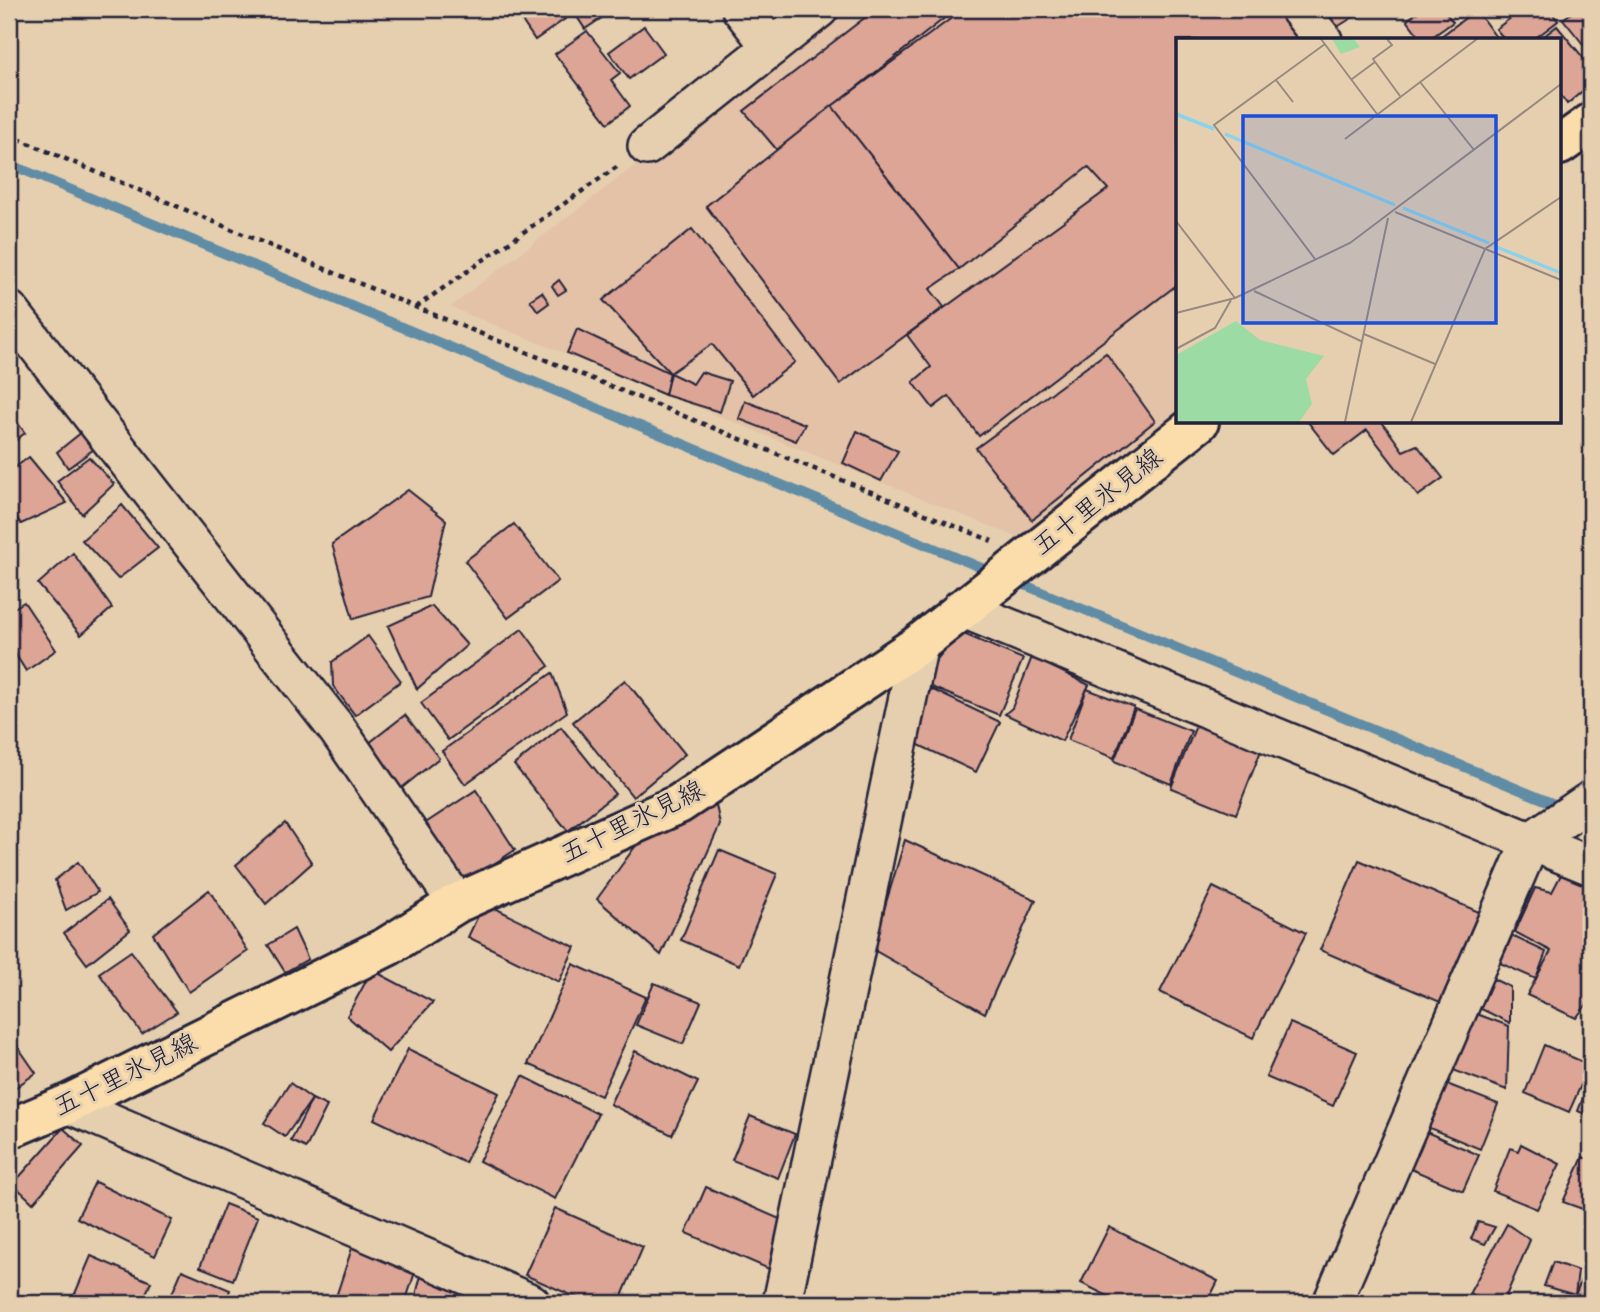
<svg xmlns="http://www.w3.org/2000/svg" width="1600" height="1312" font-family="'Shantell Sans','Klee One',sans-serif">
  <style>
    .built { fill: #e3c2a7 }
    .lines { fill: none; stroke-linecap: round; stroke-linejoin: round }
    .stream { stroke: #618ca5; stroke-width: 10 }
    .building { fill: #dda595; stroke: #22223b; stroke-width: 2 }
    .minor-casing { stroke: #22223b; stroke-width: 42 }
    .major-casing { stroke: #22223b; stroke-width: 44 }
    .path { stroke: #22223b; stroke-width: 4.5; stroke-dasharray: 5 5; stroke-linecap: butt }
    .minor { stroke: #e6cfaf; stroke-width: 37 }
    .major { stroke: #fbddab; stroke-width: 38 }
    .labels { text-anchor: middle; stroke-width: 6; stroke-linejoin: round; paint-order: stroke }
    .street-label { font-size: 26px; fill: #22223b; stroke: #e6cfaf }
    .inset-river { fill: none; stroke: #8bd2ec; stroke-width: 3.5 }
    .inset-road { fill: none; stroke: #988a81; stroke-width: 2 }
    .view { fill: #1d4ed8; fill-opacity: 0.15; stroke: #1d4ed8; stroke-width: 3.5 }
    .inset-edge { fill: none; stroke: #22223b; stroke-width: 3.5 }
  </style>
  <rect width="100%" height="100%" fill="#e6cfaf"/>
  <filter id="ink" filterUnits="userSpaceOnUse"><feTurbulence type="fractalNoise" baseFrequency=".0143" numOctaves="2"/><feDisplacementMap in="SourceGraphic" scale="14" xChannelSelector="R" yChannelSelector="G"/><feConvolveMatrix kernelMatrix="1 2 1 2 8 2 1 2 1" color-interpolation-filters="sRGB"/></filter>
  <g filter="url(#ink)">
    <path class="built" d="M840,9h444l24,31h-130v376l-159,122 -569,-231z"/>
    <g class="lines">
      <g class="stream">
        <path d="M9,164l985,409"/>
        <path d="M1015,581l549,227"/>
      </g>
    </g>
    <g class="building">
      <path d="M514,9h44l7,10 -30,21z"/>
      <path d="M572,9h43l-30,20z"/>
      <path d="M876,9h80l-179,141 -33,-39z"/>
      <path d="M964,9h313l25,31h-124v244l-199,152 -30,-40 -16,12 -20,-26 18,-15 -24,-32 201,-146 -20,-22 -129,102 -127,-163z"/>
      <path d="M1320,9h46l-32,20z"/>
      <path d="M1422,9h21l10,13 -25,18h-6l-15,-20z"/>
      <path d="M1507,9h42l9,12 -25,19h-28l-9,-11 17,-13z"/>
      <path d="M1577,9h14v45l-28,-35z"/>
      <path d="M1476,10l22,30h-62z"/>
      <path d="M644,26l20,27 -35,26 -20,-27z"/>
      <path d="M1557,26l34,41v17l-24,20 -7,-10v-54h-21z"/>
      <path d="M587,31l33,42 -9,7 19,26 -22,17 -53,-69z"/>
      <path d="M832,106l127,163 -29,20 14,18 -104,77 -134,-178z"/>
      <path d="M692,229l103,133 -42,33 -41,-51 -42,29 -67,-73z"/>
      <path d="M559,280l7,10 -8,5 -6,-9z"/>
      <path d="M542,292l7,11 -11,8 -8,-11z"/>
      <path d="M577,329l93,44 -5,22 -98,-42z"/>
      <path d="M1106,353l49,68 -123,99 -56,-72z"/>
      <path d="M701,372l29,9 -10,31 -55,-17 5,-22 23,11z"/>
      <path d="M745,401l60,23 -9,17 -57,-22z"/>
      <path d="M9,411l16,22 -16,12z"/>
      <path d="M1308,422h74l21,29 14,-6 26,33 -25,18 -51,-66 -33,25z"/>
      <path d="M857,431l41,20 -17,30 -38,-18z"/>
      <path d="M82,432l12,17 -26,19 -11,-16z"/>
      <path d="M29,457l38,46 -46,21 -12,-18v-34z"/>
      <path d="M89,457l25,27 -32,30 -25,-33z"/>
      <path d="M408,490l38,30 -18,77 -75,22 -21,-75z"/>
      <path d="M122,505l36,43 -40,31 -36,-39z"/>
      <path d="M514,524l44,57 -50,37 -43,-57z"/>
      <path d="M73,553l39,55 -31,27 -43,-51z"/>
      <path d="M24,602l32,48 -30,21 -17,-27v-33z"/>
      <path d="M432,606l35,39 -50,44 -29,-63z"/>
      <path d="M522,629l27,37 -101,74 -27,-37z"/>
      <path d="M959,632l64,27 -24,56 -80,-33z"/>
      <path d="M368,636l33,45 -46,34 -22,-29 -1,-24z"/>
      <path d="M1032,657l57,28 -27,56 -57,-27 7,-6z"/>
      <path d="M552,673l15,39 -102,72 -23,-33z"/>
      <path d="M625,680l60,74 -52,43 -60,-75z"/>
      <path d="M931,689l69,33 -24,50 -70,-33z"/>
      <path d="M1087,689l47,18 -20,51 -46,-18z"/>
      <path d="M1135,709l56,22 -20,53 -57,-23z"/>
      <path d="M405,715l34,43 -41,33 -34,-44z"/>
      <path d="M1199,718l65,25 -28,71 -65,-26z"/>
      <path d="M561,727l54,67 -47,37 -54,-66z"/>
      <path d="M476,790l39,60 -58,38 -39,-60z"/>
      <path d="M715,800l5,25 -59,130 -64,-56 40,-55z"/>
      <path d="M285,823l27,40 -46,41 -30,-39z"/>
      <path d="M905,840l131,60 -51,113 -113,-64z"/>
      <path d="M719,850l58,24 -38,91 -58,-25z"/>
      <path d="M1359,860l120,52 -39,90 -120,-52z"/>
      <path d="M78,862l20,30 -32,18 -11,-30z"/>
      <path d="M1564,869l27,12v118l-15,19 -49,-23 24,-44 -36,-19 20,-44 17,4z"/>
      <path d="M1213,887l93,46 -53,105 -93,-46z"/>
      <path d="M209,890l39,61 -59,41 -36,-58z"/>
      <path d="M108,899l22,31 -43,34 -23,-31z"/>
      <path d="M484,903l91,44 -16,35 -91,-45z"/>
      <path d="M294,929l14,30 -23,13 -17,-27z"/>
      <path d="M1512,936l34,16 -10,27 -36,-16z"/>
      <path d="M131,951l46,61 -35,22 -43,-61z"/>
      <path d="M573,964l73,33 -45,99 -73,-32z"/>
      <path d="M372,970l61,32 -45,50 -41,-36z"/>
      <path d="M1489,977l21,10v36l-35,-17z"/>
      <path d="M654,983l47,19 -18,42 -47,-19z"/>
      <path d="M1474,1013l35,13 -2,64 -54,-20z"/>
      <path d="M1290,1023l67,29 -24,54 -67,-29z"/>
      <path d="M9,1034l27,39 -27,19z"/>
      <path d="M1544,1045l46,20 -21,47 -44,-19z"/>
      <path d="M408,1049l91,44 -34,70 -91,-44z"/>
      <path d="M635,1051l63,31 -26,53 -62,-31z"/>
      <path d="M523,1076l75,38 -43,85 -76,-38z"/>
      <path d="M1591,1077v40l-13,-6z"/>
      <path d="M1439,1081l59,23 -18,45 -58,-24z"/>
      <path d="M290,1083l22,16 -27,38 -21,-14z"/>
      <path d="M312,1099l15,7 -21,42 -15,-7z"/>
      <path d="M750,1116l45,18 -17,44 -46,-18z"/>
      <path d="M63,1128l20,18 -50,57 -20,-19z"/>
      <path d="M1422,1130l57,25 -16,36 -57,-24z"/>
      <path d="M1521,1144l39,20 -23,45 -44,-18 17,-43 8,3z"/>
      <path d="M1583,1157l8,3v52l-28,-10z"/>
      <path d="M95,1182l77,38 -17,36 -78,-38z"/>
      <path d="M706,1187l83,36 -20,46 -83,-36z"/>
      <path d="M225,1204l33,13 -25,63 -33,-13z"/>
      <path d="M555,1208l88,39 -24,56h-30l-64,-28z"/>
      <path d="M1478,1222l17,5 -10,17 -14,-5z"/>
      <path d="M1507,1224l23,16 -27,63h-8l-26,-9z"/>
      <path d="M1109,1227l109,54 -11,22h-85l-41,-20z"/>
      <path d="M352,1248l64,21 -11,34h-71z"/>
      <path d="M91,1256l60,26 -9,21h-71z"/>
      <path d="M1553,1262l25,9 -3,24 -31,-9z"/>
      <path d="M182,1270l48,20 -5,13 -35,-3 -1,3h-21z"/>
      <path d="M1584,1273l7,2v28h-19z"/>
      <path d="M421,1275l40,9 -4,19h-43z"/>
    </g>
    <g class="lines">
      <g class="minor-casing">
        <g id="minor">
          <path d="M741,9l30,38"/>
          <path d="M1299,9l24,31"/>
          <path d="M647,146l172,-137"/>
          <path d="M9,310l328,419 120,174"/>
          <path d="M961,608l630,258"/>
          <path d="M68,1104l463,199"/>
          <path d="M782,1303l137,-659"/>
          <path d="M1332,1303l199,-462 60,-41"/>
        </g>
      </g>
      <g class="major-casing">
        <g id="major">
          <path d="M1560,145l31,-22"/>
          <path d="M9,1129l59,-25 320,-158 69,-43 222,-99 240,-160 280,-222"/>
        </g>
      </g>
      <g class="path">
        <path d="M9,135l406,172 577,234"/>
        <path d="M416,307l205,-143"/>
      </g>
      <use href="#minor" class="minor"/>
      <use href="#major" class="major"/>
    </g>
  </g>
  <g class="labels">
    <g class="street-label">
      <text transform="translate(1097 501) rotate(-38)" y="9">五十里氷見線</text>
      <text transform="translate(632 821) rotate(-26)" y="9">五十里氷見線</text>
      <text transform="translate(125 1074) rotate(-26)" y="9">五十里氷見線</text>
    </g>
  </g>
  <g transform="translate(1176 38)">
    <rect width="385" height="385" fill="#e6cfaf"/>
    <path d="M156,1h22l6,8 -19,7zM60,283l24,19 64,16 -18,23 6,25 -13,18h-123v-67z" fill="#9cdba3"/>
    <path class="inset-river" d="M0,76l38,15M49,96l170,71M227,170l86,35M318,208l67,27"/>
    <path class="inset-road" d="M145,1l56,75M211,1l5,6 -19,14 27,37M176,41l23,-17M100,42l17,22M244,44l54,68M169,101l132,-100M219,174l166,68M0,183l59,77M139,221l-101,-134 111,-81M78,253l109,51M0,275l59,-15 115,-55 211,-159M188,296l71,30M0,311l39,-21 16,-28M169,384l43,-204M235,384l74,-173 76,-52"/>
    <path class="view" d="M67,78h253v207h-253z"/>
    <rect width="385" height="385" class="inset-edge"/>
  </g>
  <rect width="1600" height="1312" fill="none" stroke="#e6cfaf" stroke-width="35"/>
  <rect x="18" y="18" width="1565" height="1277" fill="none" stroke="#22223b" stroke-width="2.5" filter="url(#ink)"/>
</svg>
